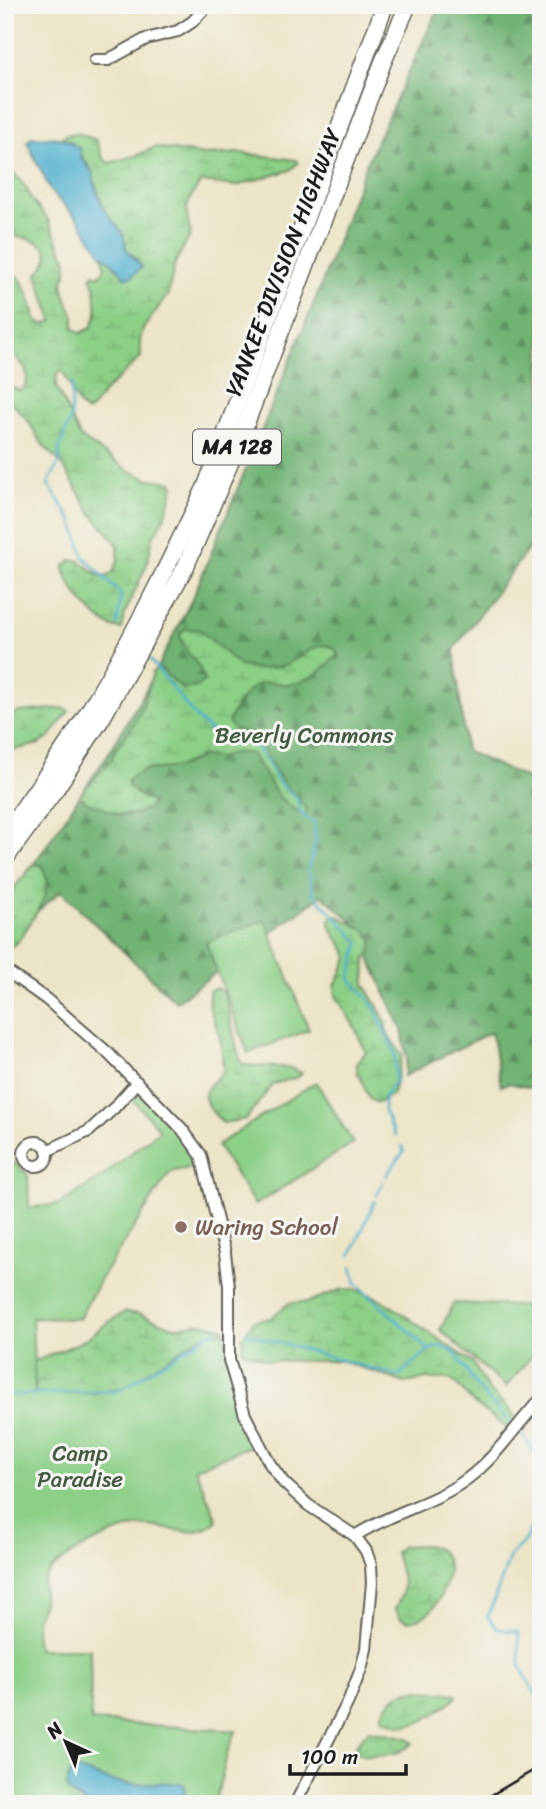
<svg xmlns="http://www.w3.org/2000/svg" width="546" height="1809" font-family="Sriracha,sans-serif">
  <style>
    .forest { fill: url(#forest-firs); stroke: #466748; stroke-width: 2 }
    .wetland { fill: url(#wetland-marsh); stroke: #547652; stroke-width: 2 }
    .park { fill: #8ccf87; stroke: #547652; stroke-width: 2 }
    .water { fill: #4fafce; stroke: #366675; stroke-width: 2 }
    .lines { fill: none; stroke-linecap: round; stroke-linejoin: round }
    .stream { stroke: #4fafce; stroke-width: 2.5 }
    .minor-casing { stroke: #646258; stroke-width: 14 }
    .highway-casing { stroke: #646258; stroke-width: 19 }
    .minor { stroke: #fff; stroke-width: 10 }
    .highway { stroke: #fff; stroke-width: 16 }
    .rail { stroke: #1c1c1c; stroke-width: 2.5 }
    .education-dot { fill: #8d6e63; stroke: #f6f6f2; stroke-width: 2.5 }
    .labels { text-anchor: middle; stroke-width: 6; stroke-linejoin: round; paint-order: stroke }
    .shield { fill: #f6f6f2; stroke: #5d5d5c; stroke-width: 2 }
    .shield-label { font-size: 21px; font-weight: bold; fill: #1c1c1c }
    .street-label { font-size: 23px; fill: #1c1c1c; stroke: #f6f6f2 }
    .park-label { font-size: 23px; fill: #435b41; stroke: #f6f6f2 }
    .education-label { font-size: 23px; fill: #785e54; stroke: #f6f6f2; text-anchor: start }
  </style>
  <defs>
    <pattern id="forest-firs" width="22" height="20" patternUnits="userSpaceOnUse" patternTransform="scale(1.75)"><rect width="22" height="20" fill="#71b274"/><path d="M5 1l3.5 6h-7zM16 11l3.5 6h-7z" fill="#5c905e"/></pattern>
    <pattern id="wetland-marsh" width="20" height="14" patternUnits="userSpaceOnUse" patternTransform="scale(1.75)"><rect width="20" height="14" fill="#8ccf87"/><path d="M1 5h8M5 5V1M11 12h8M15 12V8" fill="none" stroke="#78b174"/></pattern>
  </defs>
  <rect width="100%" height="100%" fill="#f6f6f2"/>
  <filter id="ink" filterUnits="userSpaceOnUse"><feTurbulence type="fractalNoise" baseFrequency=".0143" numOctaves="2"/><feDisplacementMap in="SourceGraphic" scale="14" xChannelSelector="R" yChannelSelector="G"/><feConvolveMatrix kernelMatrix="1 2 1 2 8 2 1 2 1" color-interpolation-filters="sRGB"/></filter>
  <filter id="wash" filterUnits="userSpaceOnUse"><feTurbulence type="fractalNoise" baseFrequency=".00686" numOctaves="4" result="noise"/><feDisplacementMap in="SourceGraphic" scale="28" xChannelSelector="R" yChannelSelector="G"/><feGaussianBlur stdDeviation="1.57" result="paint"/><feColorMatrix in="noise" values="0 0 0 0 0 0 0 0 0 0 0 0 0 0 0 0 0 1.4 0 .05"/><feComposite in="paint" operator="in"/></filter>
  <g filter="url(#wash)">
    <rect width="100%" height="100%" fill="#ebe4c6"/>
    <path class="forest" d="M440,5h101v524l-12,19 -75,101 12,102 75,34v305l-33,-7 -7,3 -10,-54 -87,44 3,-16 -5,-31 -49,-107 -31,-27 -146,107 -115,-111 -56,48v-39l33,-42 72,-107 37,-63 47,-93 126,-307 47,-126z"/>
    <g class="wetland">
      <path d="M78,133l18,7 7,18 6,5 29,-8 17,-8 49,8 37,-2 55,7 2,3 -8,7 -54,16 -35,-4c-16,21 -17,27 -10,52l-16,29 -7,31 -25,35 -3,11 1,17 -36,34 -14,18 -5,3c-14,-11 -14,-28 -24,-41l-5,2 -1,13 24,51 50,34 18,8 24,3 2,4 -8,28 -13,23 -6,27 -22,49 -3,16c-22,-1 -55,-40 -58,-62l7,-7h7l22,16 6,1 7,-5 5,-12v-14l-3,-5 -24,-28 -29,-49 -19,-19 -16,-26 -14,-15 -8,-3v-16l16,6c16,-18 -2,-31 -16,-44v-73l13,2c11,14 13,27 18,44 5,6 10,4 17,1l-16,-46c3,-4 8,-10 10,-15 5,-16 -19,-23 -30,-23l-12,-24v-51l22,27 3,8 18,23 19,41v11l-4,8 1,12 10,25v11l7,5 10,-5 6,-14 -2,-27 -4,-9 3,-4 5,2 6,-8 -2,-12 5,2 9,11 21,-9 -12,-11v-5l-22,-35 -15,-43 -17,-24 -10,-4 3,-3z"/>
      <path d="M185,629l15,1 40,36c14,4 31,3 45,-1 14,-5 41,-34 53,-11 -11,13 -28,27 -46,30 -12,2 -26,-6 -37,2 -12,7 -20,23 -27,35 5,14 17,7 26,16 11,12 15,24 23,37 8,13 19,23 29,34v6l-3,2 -24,-19 -28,-44h-18l-13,5 -17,-2 -24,11 -35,3 -16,9v7l13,11 11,5 -3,6 -15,6h-16l-33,-13 -5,-5 1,-3 30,-32 5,-12 16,-22 10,-18 11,-37 4,-4 5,2 20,19 15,-2 7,-6c-2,-19 -24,-30 -24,-48z"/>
      <path d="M64,708l5,3 -20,27 -10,6 -34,8v-33l13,-7z"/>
      <path d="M35,864l8,1c2,10 5,18 3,27 -2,9 -24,47 -31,52 -4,3 -5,3 -10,3v-38l10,-23z"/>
      <path d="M336,915l30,16 7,9 -2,12 -5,7 -1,25 21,38v7l3,8 13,18 -9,39 -15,9c-14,-3 -12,-20 -21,-30v-10l9,-11 -13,-28 -17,-28 -1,-10 13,-28c-3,-16 -19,-23 -18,-39z"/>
      <path d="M217,988l6,4 3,9 14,60 4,4 46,3 12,5 -4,4 -25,7 -27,35 -23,4c-7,-8 -24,-21 -16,-34 3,-6 11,-11 16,-17 0,-11 -1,-23 -3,-34 -4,-17 -15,-30 -10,-48z"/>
      <path d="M343,1289h11l16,5 20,11 83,58 15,26 23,22 7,12 -7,8 -39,-29 -15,-18 -9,-5h-21l-22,4 -63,-22h-72l-27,-10 -1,-14 12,-16 17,-3 18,-15 19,-1z"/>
      <path d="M126,1312l13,2 35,13 28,-4 21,5 3,5 -115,120 -106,-79c23,-12 48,-19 71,-30 18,-8 32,-25 50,-32z"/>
      <path d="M424,1545c7,1 15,3 20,10 11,15 -4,52 -20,61 -4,3 -11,4 -16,5l-8,-3 -5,-9 7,-15 1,-11 -8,-31 7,-6z"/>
      <path d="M421,1690l36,4 -1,4c-25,18 -45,39 -74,20 5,-20 19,-28 39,-28z"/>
      <path d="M369,1730l39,8 5,5c-13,13 -40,16 -57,10v-8z"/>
    </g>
    <g class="park">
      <path d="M265,920l44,110 -61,23 -42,-111z"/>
      <path d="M316,1082l37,61 -98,62 -38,-60z"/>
      <path d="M136,1095c20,2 53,53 59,72l-22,4 -5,4 -69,106 -20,38 -47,-1 3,76 61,-1 29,-6 70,-47 13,-6 16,-3 14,74 15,40 -58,23 22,52c-20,21 -46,7 -71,6 -22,-2 -94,33 -102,54 -2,7 0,15 -1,22 -2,7 -7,13 -7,20 -1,9 0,18 1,27h53l1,72 145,10 -8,20 -13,53h-210v-637l9,-5 14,13 1,33 31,-4 44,-29 56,-45 -28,-31z"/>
      <path d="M454,1303l87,4v38l-35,42 -66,-57z"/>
    </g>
    <g class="water">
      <path d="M32,137l30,1 18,10 1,9 12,16 2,14 9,22 19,25 3,15 16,18 -11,10h-6l-17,-19 -5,-2 -25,-37 -26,-26 -25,-51z"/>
      <path d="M74,1769c17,4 32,12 48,14 21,4 41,-4 61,1l2,9 -2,11h-95l-16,-9 -5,-7 2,-13z"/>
    </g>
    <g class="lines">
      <g class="stream">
        <path d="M72,382l-1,36 -12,30 1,13 -12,23 25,38 11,35 37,37 -4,31"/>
        <path d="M150,660l48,60 14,12 36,5 21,27 11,20 17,14 4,16 13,9 2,19 -8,27 5,24 46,49 -9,37 22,24 23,50v28l-11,17v13l11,24"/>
        <path d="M386,1176l18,-25 -2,-5"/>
        <path d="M377,1195l6,-13"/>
        <path d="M351,1255l24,-54"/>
        <path d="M352,1267l4,16 73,67"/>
        <path d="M245,1333l153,43 31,-26 10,-4 15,6 25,38 35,36"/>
        <path d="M5,1395l114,-4 95,-60"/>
        <path d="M519,1429l22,34"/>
        <path d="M541,1467l-5,19 5,20 -16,34 -15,16 -22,61 9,12 21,3 2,34 21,38"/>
        <path d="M541,1716l-3,8 3,5"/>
      </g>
    </g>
  </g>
  <g filter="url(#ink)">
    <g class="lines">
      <g class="minor-casing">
        <g id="minor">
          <path d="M95,60h13l38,-21 32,-8 14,-9 16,-17"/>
          <path d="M5,970l41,29 61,53 75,77 19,26 24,98 4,33v74l16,55 25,49 14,19 24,22 47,31 11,15 5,14 1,18 -6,66 -5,20 -13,33 -53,102"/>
          <circle cx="36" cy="1154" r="12"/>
          <path d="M47,1151l42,-20 25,-23 23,-26"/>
          <path d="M355,1536c34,-23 79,-32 112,-57 30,-22 48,-53 74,-80"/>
        </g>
      </g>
      <g class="highway-casing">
        <g id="highway">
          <path d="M5,834c27,-38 54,-76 79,-115 46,-75 84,-154 122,-233l179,-481"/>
          <path d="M5,859l50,-69 47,-72 83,-150 54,-126 144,-380 25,-57"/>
        </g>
      </g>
      <use href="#minor" class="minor"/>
      <use href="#highway" class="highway"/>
      <path class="rail" d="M476,1804l65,-38"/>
    </g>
  </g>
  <circle class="education-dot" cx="181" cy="1227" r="7"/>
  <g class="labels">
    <rect class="shield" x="193" y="429.5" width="88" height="35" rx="5"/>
    <g class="shield-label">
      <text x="237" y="454">MA 128</text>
    </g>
    <g class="street-label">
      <text transform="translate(283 262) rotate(-69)" y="8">YANKEE DIVISION HIGHWAY</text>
    </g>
    <g class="park-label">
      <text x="304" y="743">Beverly Commons</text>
      <text x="80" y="1461">Camp<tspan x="80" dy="26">Paradise</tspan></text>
    </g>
    <g class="education-label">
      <text x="195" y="1235">Waring School</text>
    </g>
  </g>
  <rect width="546" height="1809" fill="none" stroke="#f6f6f2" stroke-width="28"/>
  <g transform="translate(66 1742) rotate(316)" stroke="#f6f6f2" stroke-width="5" paint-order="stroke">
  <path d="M0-5L12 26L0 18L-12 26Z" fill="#1c1c1c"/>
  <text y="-10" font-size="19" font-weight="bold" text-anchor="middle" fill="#1c1c1c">N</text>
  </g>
  <path d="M290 1764v10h116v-10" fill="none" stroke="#1c1c1c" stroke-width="3.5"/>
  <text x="301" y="1764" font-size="21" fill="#1c1c1c" stroke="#f6f6f2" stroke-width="5" paint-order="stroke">100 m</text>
</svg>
